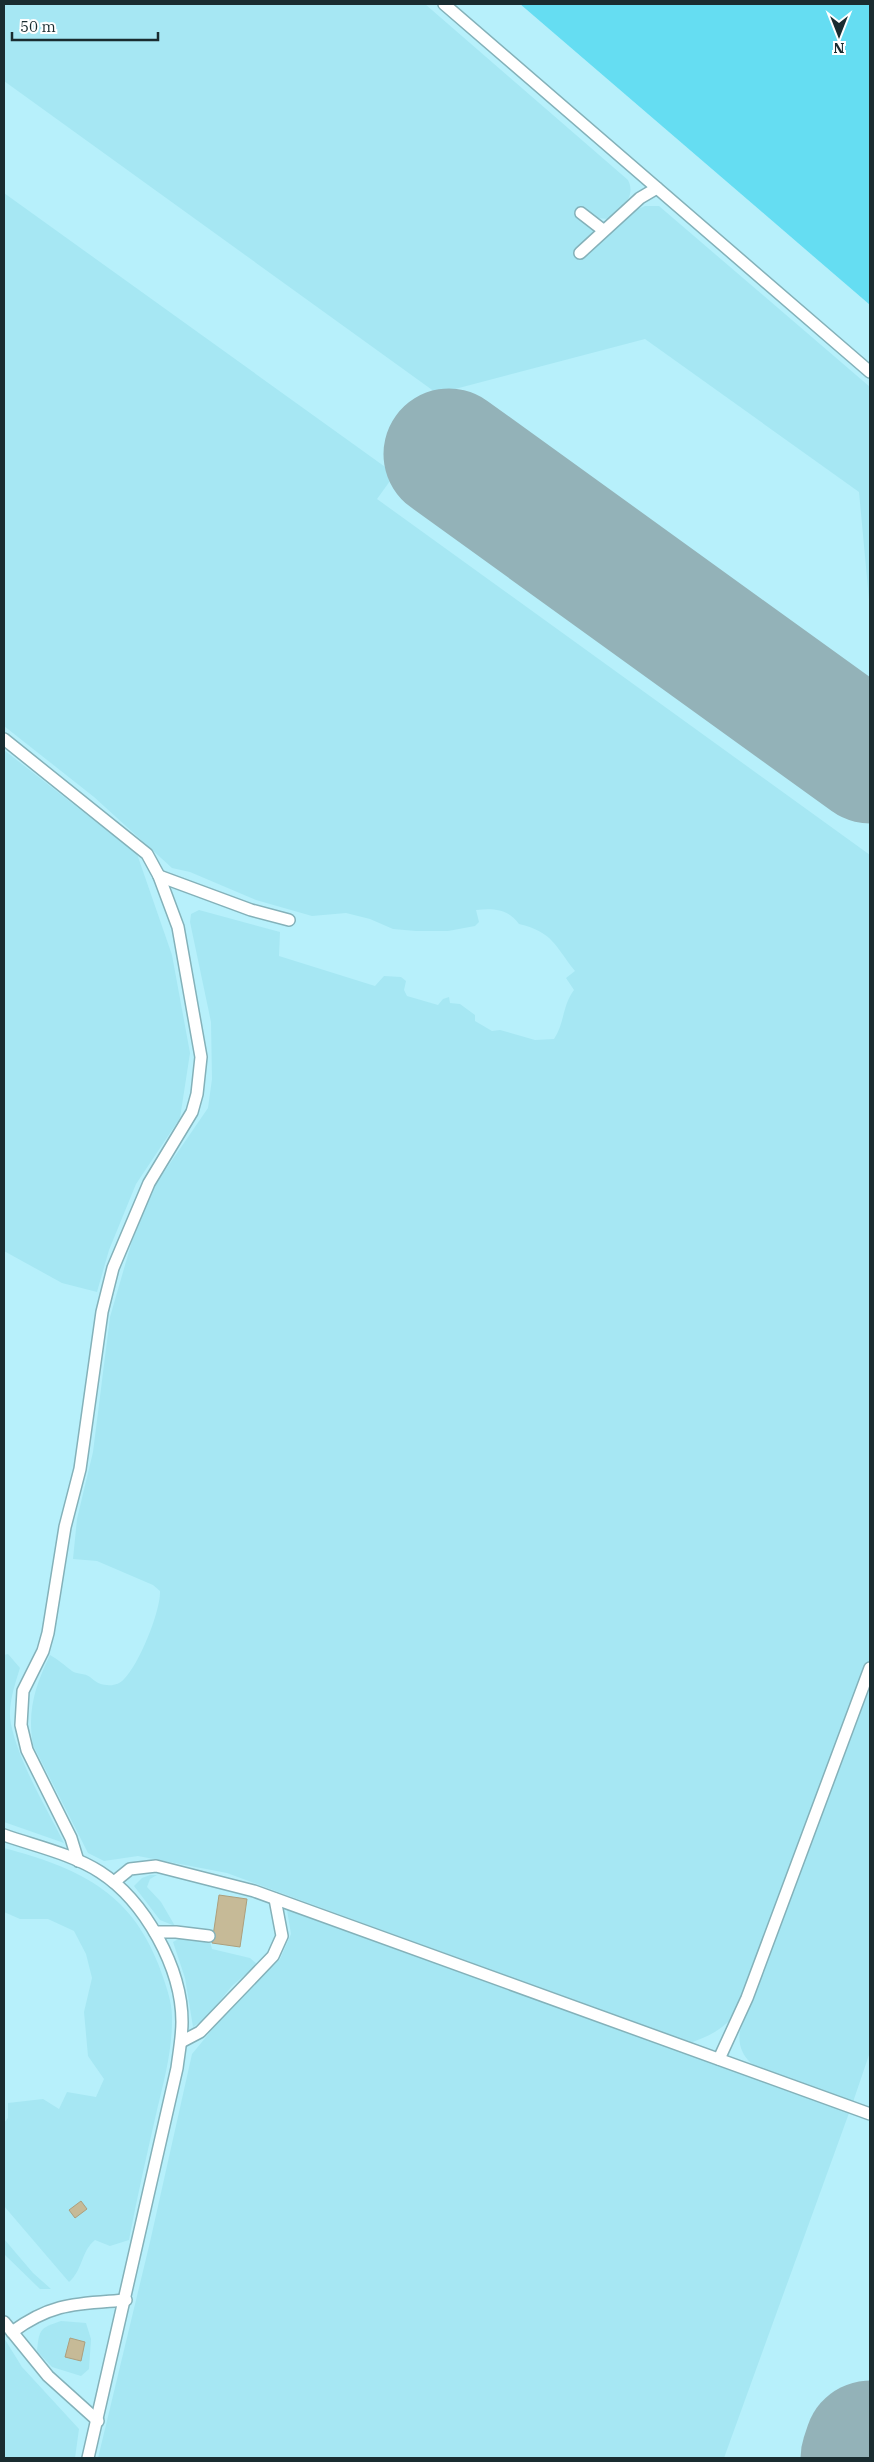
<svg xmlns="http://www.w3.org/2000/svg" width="874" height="2462" font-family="'IBM Plex Serif',serif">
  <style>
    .built { fill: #b7f0fb }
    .green { fill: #a6e7f3 }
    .water { fill: #65ddf2 }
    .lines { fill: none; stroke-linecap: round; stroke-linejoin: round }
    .runway { stroke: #93b2b8; stroke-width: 131 }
    .building { fill: #c6ba97; stroke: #ac9f7d }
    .service-casing { stroke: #84b1b9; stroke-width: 14 }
    .service { stroke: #fff; stroke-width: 11 }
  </style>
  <rect width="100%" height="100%" fill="#d2f7fe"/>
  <path class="built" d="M4,4h516l350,301v2153h-866z"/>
  <g class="green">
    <path d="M4,4h421l203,176c9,18 -8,29 -20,39l-12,-1 -12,-11 -8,8 18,15 -1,4 -17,17 6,8 56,-50 7,-3h14l211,181v223l-11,-118 -214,-153 -190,50 -20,3 -431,-311z"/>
    <path d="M4,193l391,281 -18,25 493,356v803l-131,350c-11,19 -29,28 -49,35l-463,-170 -89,-17 -34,5 -16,-8 -55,-108c-6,-34 2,-59 17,-90 9,5 14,10 22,16 4,3 13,2 18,6 5,4 9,8 17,8 6,1 13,-1 17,-6 15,-14 37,-69 36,-88l-7,-6 -56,-24 -24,-2 4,-40 16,-67 17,-135 22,-76 21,-53 55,-80 4,-29 -1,-57 -21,-100 1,-8 8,-4 81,22 -1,24 96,30 9,-10 17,1 5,4 -2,9 3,6 31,9 5,-6 6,-2 1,6 10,1 15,11v6l17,10 8,-1 35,10 19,-1c11,-17 8,-33 20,-49l-8,-12 9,-7c-20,-25 -22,-39 -56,-47 -11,-15 -25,-16 -43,-14l3,12 -4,4 -27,5h-32l-23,-2 -23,-10 -24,-6 -34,3 -56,-16 -66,-28 -18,-4 -78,-71 -90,-71z"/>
    <path d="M4,750l133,104 35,101 18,98 -10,65 -44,66 -27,66 -12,42 -35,-9 -58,-32z"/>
    <path d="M8,1654l12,14c-5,16 -13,39 -9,56 8,39 35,83 53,119l-60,-21v-167z"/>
    <path d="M870,1688v364l-17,50c-23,-8 -87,-26 -102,-39 -10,-9 -13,-20 -11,-32z"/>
    <path d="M4,1848c72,19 127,43 155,118 6,17 14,36 13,55 0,30 -8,60 -15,89 -10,44 -20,87 -28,130l-19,6 -15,-6c-14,11 -12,30 -26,42l-65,-76v-83l4,-5v-15l35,-4 16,10 8,-17 29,5 8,-18 -16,-23 -4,-44 8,-34 -6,-24 -12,-23 -26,-12h-28l-16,-7z"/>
    <path d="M150,1875h7l-7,4 -3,8 14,15 14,24 -15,-6 -26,-34 8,-8z"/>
    <path d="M287,1910l562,203 -125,345h-626l52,-216 42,-188 38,-46 50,-49 11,-25z"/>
    <path d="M182,1937l28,4 2,8 38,9 7,6 -25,22 -27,33 -12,8 -8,-49 -12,-36z"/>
    <path d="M4,2239l29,34 18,16h-11l-36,-35z"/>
    <path d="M61,2321l25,2 5,16 -2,30 -8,7 -29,-9 -15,-16c2,-22 3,-23 24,-30z"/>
    <path d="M4,2338l18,29 57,62 -4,29h-71z"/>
  </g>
  <path class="water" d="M520,4h350v301z"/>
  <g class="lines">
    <g class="runway">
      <path d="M449,454l421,304"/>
      <path d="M866,2458l4,-12"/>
    </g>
  </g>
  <g class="building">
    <path d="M219,1895l28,4 -7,48 -28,-4z"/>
    <path d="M81,2201l6,8 -12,9 -6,-8z"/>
    <path d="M70,2338l15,4 -4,19 -16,-4z"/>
  </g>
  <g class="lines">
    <g class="service-casing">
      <g id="service">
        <path d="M444,4l426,368"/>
        <path d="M581,213l22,17"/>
        <path d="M580,253l60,-55 17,-10"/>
        <path d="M4,739l143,115 12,22 19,51 23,130 -4,37 -5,18 -43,71 -36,85 -11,44 -22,157 -15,58 -17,106 -5,18 -20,40 -2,34 6,25 44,88 7,23"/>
        <path d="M159,876l92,34 38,10"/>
        <path d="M4,1835c31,11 68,19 96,37 45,29 82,96 82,150 0,15 -3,30 -5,46l-89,390"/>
        <path d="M114,1882l16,-13 26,-3 98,25 616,223"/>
        <path d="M155,1932h21l33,4"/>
        <path d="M181,2042l19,-10 73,-76 9,-20 -7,-37"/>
        <path d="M719,2059l28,-61 123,-330"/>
        <path d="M4,2322l44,54 50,45"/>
        <path d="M12,2332c41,-30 65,-28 114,-32"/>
      </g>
    </g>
    <use href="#service" class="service"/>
  </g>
  <rect width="874" height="2462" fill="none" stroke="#1a2c30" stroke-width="10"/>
  <g transform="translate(839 35) rotate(180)" stroke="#ffffff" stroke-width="4" paint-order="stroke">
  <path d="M0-4L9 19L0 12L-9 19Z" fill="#1a2c30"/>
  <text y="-8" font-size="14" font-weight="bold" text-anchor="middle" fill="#1a2c30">N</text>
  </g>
  <path d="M12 32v8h146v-8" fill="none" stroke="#1a2c30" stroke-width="2.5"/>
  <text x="20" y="32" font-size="15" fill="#1a2c30" stroke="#ffffff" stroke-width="4" paint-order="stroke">50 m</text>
</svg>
